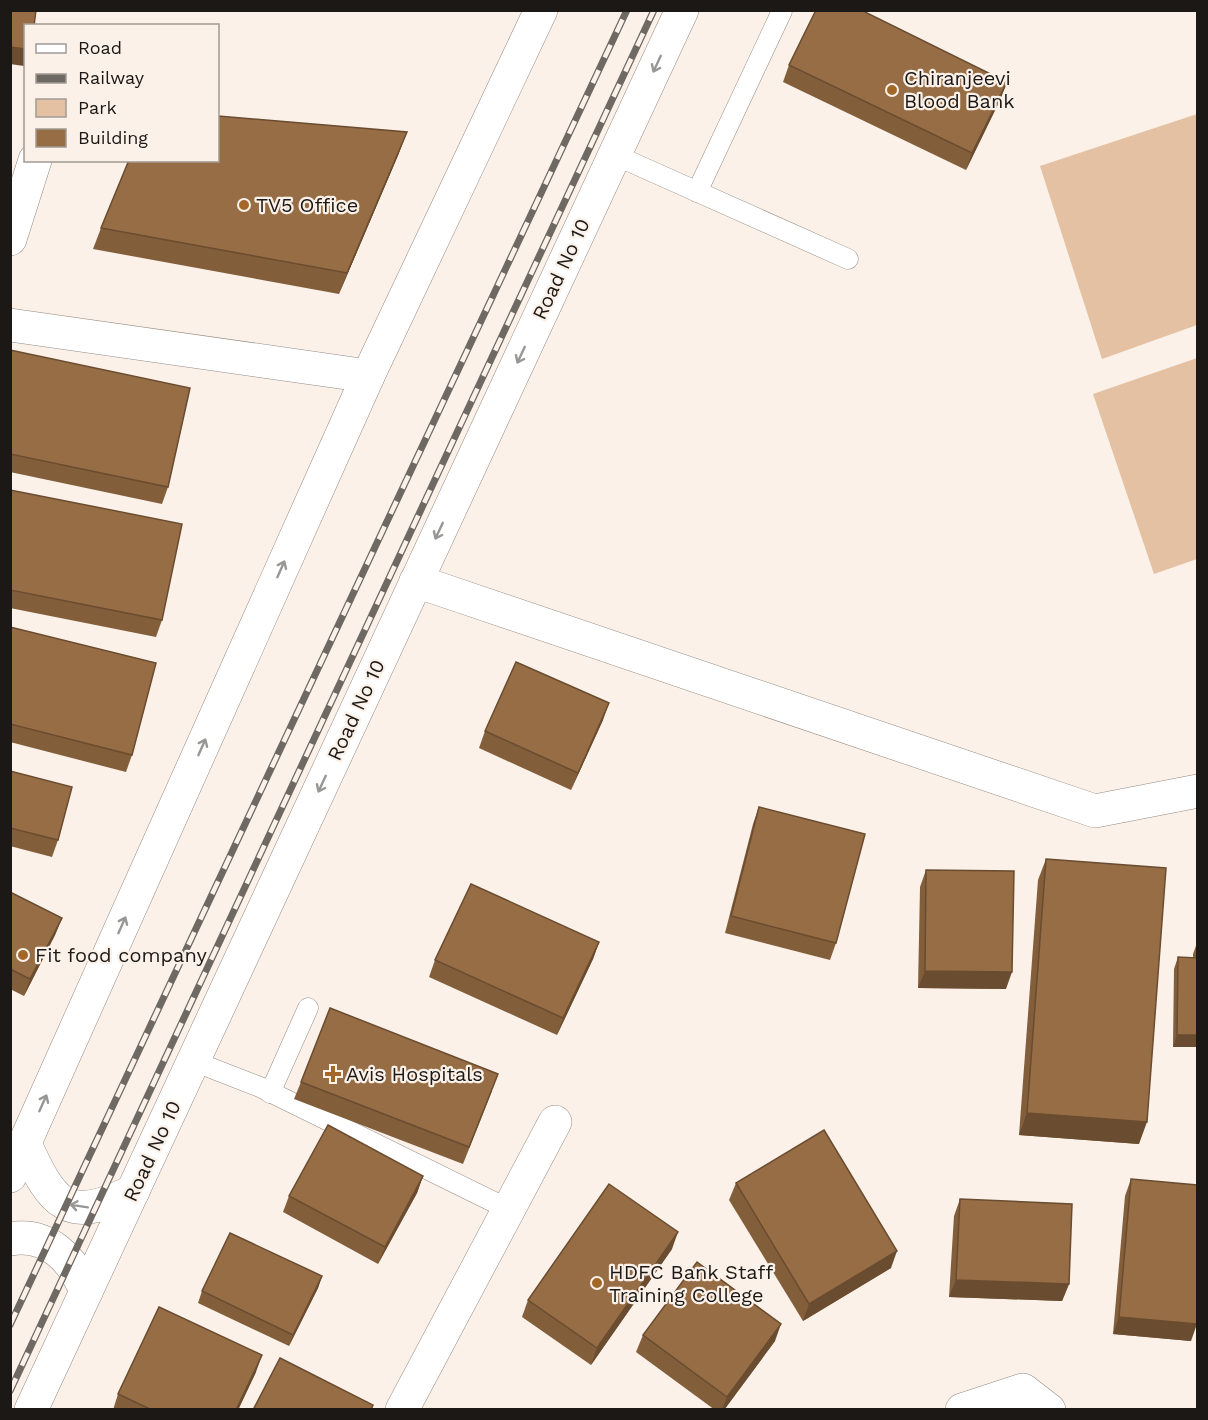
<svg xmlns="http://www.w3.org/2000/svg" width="1208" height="1420" font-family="'Work Sans',sans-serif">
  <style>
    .green { fill: #e4c1a2 }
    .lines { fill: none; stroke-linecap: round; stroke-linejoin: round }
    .lane-casing { stroke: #968c84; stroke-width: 21 }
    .street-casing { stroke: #968c84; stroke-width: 34 }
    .secondary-casing { stroke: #968c84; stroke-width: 34 }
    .lane { stroke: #fff; stroke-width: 20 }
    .street { stroke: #fff; stroke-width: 33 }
    .secondary { stroke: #fff; stroke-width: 33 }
    .rail-casing { stroke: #6f6964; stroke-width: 7 }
    .rail { stroke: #fbf1e8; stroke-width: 4.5; stroke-dasharray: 14; stroke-linecap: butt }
    .wall { fill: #825e3b }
    .shaded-wall { fill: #6a4c30 }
    .building { fill: #976d45; stroke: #6a4c30; stroke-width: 1.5 }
    .oneway { stroke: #989796 }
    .poi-dot { fill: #a26729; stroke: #fbf1e8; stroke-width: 2 }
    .labels { text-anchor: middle; stroke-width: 4.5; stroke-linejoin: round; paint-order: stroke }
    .poi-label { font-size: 20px; fill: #1b1815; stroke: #fbf1e8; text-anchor: start }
    .street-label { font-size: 20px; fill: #1b1815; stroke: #fbf1e8 }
  </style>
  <rect width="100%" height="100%" fill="#fbf1e8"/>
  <g class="green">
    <path d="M1197,114v211l-95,34 -62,-193z"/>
    <path d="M1197,358v201l-43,15 -61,-180z"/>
  </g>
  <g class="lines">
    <g class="lane-casing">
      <g id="lane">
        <path d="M615,155l233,104"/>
        <path d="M697,192l85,-181"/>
        <path d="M193,1061l67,26 248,122"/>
        <path d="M270,1093l38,-85"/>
      </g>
    </g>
    <g class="street-casing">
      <g id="street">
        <path d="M10,239l25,-79"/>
        <path d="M10,325l358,51"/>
        <path d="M416,581l679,230 103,-20"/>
        <path d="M402,1410l153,-288"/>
        <path d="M962,1410l61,-20 26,20"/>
      </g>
    </g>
    <g class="secondary-casing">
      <g id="secondary">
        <path d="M25,1144c28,61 42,81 108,47"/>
        <path d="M10,1176l358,-800 173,-366"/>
        <path d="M10,1239c38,-7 64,21 76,53"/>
        <path d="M31,1410l651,-1400"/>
      </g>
    </g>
    <use href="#lane" class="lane"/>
    <use href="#street" class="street"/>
    <use href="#secondary" class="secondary"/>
    <g class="rail-casing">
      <g id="rail">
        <path d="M10,1325l617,-1315"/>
        <path d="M10,1391l644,-1381"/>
      </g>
    </g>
    <use href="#rail" class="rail"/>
  </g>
  <g class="wall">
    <path d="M789,65l212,33 -35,72 -183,-88z"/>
    <path d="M399,153l-60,141 -246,-45 8,-21z"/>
    <path d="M10,350l158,137 -6,17 -152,-32z"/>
    <path d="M10,490l152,130 -6,17 -146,-29z"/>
    <path d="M10,627l122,128 -6,17 -116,-30z"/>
    <path d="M603,720l-32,70 -92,-42 6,-17z"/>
    <path d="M10,771l48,69 -6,17 -42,-11z"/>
    <path d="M759,807l77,136 -6,17 -105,-27 28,-109z"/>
    <path d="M1046,859l93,285 -120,-9 19,-255z"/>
    <path d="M926,870l80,119 -88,-1 2,-101z"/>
    <path d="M10,892l52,26 -7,17 -31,61 -14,-7z"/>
    <path d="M599,942l-6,17 -36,76 -128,-58 6,-17z"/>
    <path d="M1197,943v104h-24l1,-78 4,-12 15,1v-4z"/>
    <path d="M301,1082l191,9 -29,73 -169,-65z"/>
    <path d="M423,1176l-6,17 -39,71 -95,-52 6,-16z"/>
    <path d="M1131,1179l60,162 -78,-7 12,-138z"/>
    <path d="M736,1183l155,85 -88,53 -74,-121z"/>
    <path d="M960,1199l109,85 -7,17 -113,-4 5,-81z"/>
    <path d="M672,1249l-81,116 -69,-48 6,-17z"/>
    <path d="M322,1276l-4,12 -29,58 -91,-43 4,-12z"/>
    <path d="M643,1335l132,6 -51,69h-9l-79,-58z"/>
    <path d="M256,1372l-18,38h-125l5,-16z"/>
  </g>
  <g class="shaded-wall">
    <path d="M10,47l16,2v14l-2,3 -14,-2z"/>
    <path d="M1007,82l-6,16 -35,72 6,-17z"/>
    <path d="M407,132l-8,21 -60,141 8,-21z"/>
    <path d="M609,703l-6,17 -32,70 7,-17z"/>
    <path d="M62,918l-7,17 -31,61 6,-17z"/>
    <path d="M599,942l-6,17 -36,76 6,-17z"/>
    <path d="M925,971l87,1 -6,17 -88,-1z"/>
    <path d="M1177,1035h20v12h-24z"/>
    <path d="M1027,1113l120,9 -8,22 -120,-9z"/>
    <path d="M423,1176l-6,17 -39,71 7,-17z"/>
    <path d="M678,1232l-6,17 -81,116 6,-17z"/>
    <path d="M897,1251l-6,17 -88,53 6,-17z"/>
    <path d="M322,1276l-4,12 -29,58 4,-11z"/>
    <path d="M956,1280l113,4 -7,17 -113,-4z"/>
    <path d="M1119,1317l78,7 -6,17 -78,-7z"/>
    <path d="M781,1324l-6,17 -51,69h-2l5,-13z"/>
    <path d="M262,1355l-6,17 -18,38h-2z"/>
  </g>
  <g class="building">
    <path d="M10,10h26l-2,16h-8v23l-16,-2z"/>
    <path d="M816,10h45l146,72 -35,71 -183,-88z"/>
    <path d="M218,116l189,16 -60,141 -246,-45 28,-68h89z"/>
    <path d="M10,350l180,38 -22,99 -158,-33z"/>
    <path d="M10,490l172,34 -20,96 -152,-30z"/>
    <path d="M10,627l146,36 -24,92 -122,-31z"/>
    <path d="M516,662l93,41 -31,70 -93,-42z"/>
    <path d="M10,771l62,16 -14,53 -48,-12z"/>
    <path d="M759,807l106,27 -29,109 -105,-27z"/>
    <path d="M1046,859l120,9 -19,254 -120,-9z"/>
    <path d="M926,870l88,1 -2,101 -87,-1z"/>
    <path d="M471,884l128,58 -36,76 -128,-58z"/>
    <path d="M10,892l52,26 -32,61 -20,-10z"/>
    <path d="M1197,943v92h-20l1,-78 19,1z"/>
    <path d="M330,1008l168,66 -29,73 -168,-65z"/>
    <path d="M328,1125l95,51 -38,71 -96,-51z"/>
    <path d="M824,1130l73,121 -88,53 -73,-121z"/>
    <path d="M1131,1179l66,6v139l-78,-7z"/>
    <path d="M609,1184l69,48 -81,116 -69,-48z"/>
    <path d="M960,1199l112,5 -3,80 -113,-4z"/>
    <path d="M230,1233l92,43 -29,59 -91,-44z"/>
    <path d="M697,1262l84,62 -54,73 -84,-62z"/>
    <path d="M159,1307l103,48 -26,55h-84l-34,-16z"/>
    <path d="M280,1358l93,47 -2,5h-118z"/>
  </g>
  <defs><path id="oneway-shaft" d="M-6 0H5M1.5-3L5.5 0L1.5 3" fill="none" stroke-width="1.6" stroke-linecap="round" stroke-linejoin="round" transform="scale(1.5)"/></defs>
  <g class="oneway">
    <use href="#oneway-shaft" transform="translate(657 64) rotate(115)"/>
    <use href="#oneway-shaft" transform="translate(521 355) rotate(115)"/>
    <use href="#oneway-shaft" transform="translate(439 531) rotate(115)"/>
    <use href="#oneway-shaft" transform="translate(281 569) rotate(-66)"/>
    <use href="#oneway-shaft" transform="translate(202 747) rotate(-66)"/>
    <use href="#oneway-shaft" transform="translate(322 784) rotate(115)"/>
    <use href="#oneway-shaft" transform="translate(122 925) rotate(-66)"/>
    <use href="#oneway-shaft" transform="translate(43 1103) rotate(-66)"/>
    <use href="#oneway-shaft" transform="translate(79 1206) rotate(-171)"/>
  </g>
  <g class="poi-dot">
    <circle cx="892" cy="90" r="6"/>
    <circle cx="244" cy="205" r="6"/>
    <circle cx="23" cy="955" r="6"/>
    <path d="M330 1065h6v6h6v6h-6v6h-6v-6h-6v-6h6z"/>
    <circle cx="597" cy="1283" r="6"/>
  </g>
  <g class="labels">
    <g class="poi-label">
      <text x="904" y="85">Chiranjeevi<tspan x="904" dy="23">Blood Bank</tspan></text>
      <text x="256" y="212">TV5 Office</text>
      <text x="35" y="962">Fit food company</text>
      <text x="346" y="1081">Avis Hospitals</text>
      <text x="609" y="1279">HDFC Bank Staff<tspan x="609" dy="23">Training College</tspan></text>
    </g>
    <g class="street-label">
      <text transform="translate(561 269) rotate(-65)" y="7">Road No 10</text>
      <text transform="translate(356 710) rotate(-65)" y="7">Road No 10</text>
      <text transform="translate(152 1151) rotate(-65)" y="7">Road No 10</text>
    </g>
  </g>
  <rect width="1208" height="1420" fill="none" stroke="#1b1815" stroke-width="24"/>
  <rect x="24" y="24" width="195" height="138" fill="#fbf1e8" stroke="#a19a94" stroke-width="1.5"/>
  <rect x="36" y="44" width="30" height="9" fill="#ffffff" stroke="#a19a94" stroke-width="1.5"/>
  <text x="78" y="54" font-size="18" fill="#1b1815">Road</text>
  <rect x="36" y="74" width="30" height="9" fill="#6f6964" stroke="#a19a94" stroke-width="1.5"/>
  <text x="78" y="84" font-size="18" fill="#1b1815">Railway</text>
  <rect x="36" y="99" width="30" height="18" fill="#e4c1a2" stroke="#a19a94" stroke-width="1.5"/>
  <text x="78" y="114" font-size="18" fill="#1b1815">Park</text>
  <rect x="36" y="129" width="30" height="18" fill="#976d45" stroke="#a19a94" stroke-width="1.5"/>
  <text x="78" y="144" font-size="18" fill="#1b1815">Building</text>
</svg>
